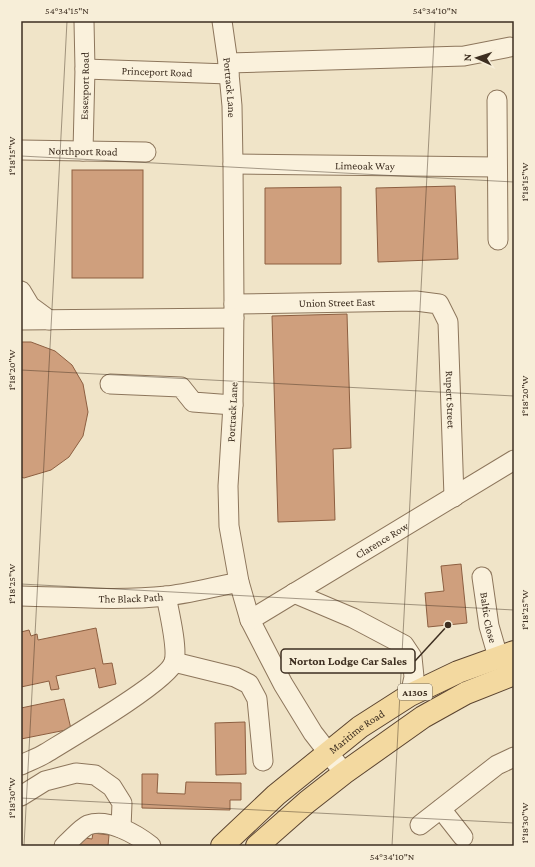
<svg xmlns="http://www.w3.org/2000/svg" width="535" height="867" font-family="'Crimson Pro',serif">
  <style>
    .building { fill: #cf9f7d; stroke: #8d5f41 }
    .lines { fill: none; stroke-linecap: round; stroke-linejoin: round }
    .minor-casing { stroke: #8d765c; stroke-width: 21 }
    .major-casing { stroke: #5b4430; stroke-width: 24 }
    .minor { stroke: #faf1dc; stroke-width: 19 }
    .major { stroke: #f3d9a0; stroke-width: 22 }
    .ticks { fill: none; stroke: #3d2e20; stroke-width: 1; stroke-opacity: 0.45 }
    .labels { text-anchor: middle; stroke-width: 3; stroke-linejoin: round; paint-order: stroke }
    .shield { fill: #f7eed8; stroke: #756857; stroke-width: 1 }
    .shield-label { font-size: 10px; font-weight: bold; fill: #3d2e20 }
    .street-label { font-size: 11px; fill: #3d2e20; stroke: #f7eed8 }
    .leader { fill: none; stroke: #3d2e20; stroke-width: 1.5 }
    .callout-dot { fill: #3d2e20; stroke: #f7eed8; stroke-width: 1.5 }
    .callout { fill: #f7eed8; stroke: #3d2e20; stroke-width: 1.5 }
    .callout-label { font-size: 12px; text-anchor: middle; font-weight: bold; fill: #3d2e20 }
    .neatline { fill: none; stroke: #3d2e20; stroke-width: 1.5 }
    .ticks-label { font-size: 10px; text-anchor: middle; fill: #3d2e20 }
  </style>
  <rect width="100%" height="100%" fill="#f0e4c8"/>
  <g class="building">
    <rect x="72" y="170" width="71" height="108"/>
    <path d="M455,186l3,73 -80,3 -2,-74z"/>
    <path d="M341,187v77h-76v-76z"/>
    <path d="M347,314l4,134 -18,1 2,71 -57,2 -6,-206z"/>
    <path d="M21,342h10l24,9 17,14 11,19 5,28 -5,24 -14,21 -18,13 -27,8 -3,-1z"/>
    <path d="M461,564l6,59 -39,4 -3,-34 19,-2 -3,-25z"/>
    <path d="M96,628l7,36 9,-1 4,21 -17,4 -4,-20 -39,8 3,13 -8,1 -2,-9 -28,6v-55l8,-2 2,6 6,-2 1,6z"/>
    <path d="M64,699l7,30 -50,10v-31z"/>
    <path d="M245,722l1,52 -30,1 -1,-52z"/>
    <path d="M142,774h16l-1,19 28,1 1,-12 55,1v17h-11v10l-88,-2z"/>
    <path d="M93,833l16,2 -1,11h-32l1,-9 15,2z"/>
  </g>
  <g class="lines">
    <g class="minor-casing">
      <g id="minor">
        <path id="s1" d="M222,21l6,42 4,43 1,58 1,140 -1,101 -5,81 1,40 10,56 11,38 33,64 30,49 31,40"/>
        <path d="M228,63l236,-7 46,-9"/>
        <path id="s2" d="M85,69l144,5"/>
        <path d="M497,100l1,140"/>
        <path id="s3" d="M21,150l125,2"/>
        <path id="s4" d="M83,151l2,-82 -1,-48"/>
        <path id="s5" d="M233,164l264,3"/>
        <path d="M21,291l9,15 19,14"/>
        <path id="s6" d="M234,304l182,-3 23,3 9,18 6,175"/>
        <path d="M21,320l213,-2"/>
        <path d="M110,384l71,3 12,15 40,3"/>
        <path id="s7" d="M482,577l7,49 9,31"/>
        <path d="M294,593l59,25 51,27 8,12 2,20 -4,18"/>
        <path id="s8" d="M21,596c48,1 98,5 146,0 25,-3 48,-9 72,-14"/>
        <path id="s9" d="M250,620l264,-160"/>
        <path d="M174,662l61,15 14,7 8,15 6,62"/>
        <path d="M21,765c8,-4 17,-7 25,-12 21,-13 122,-72 128,-91 4,-13 -5,-51 -8,-66"/>
        <path d="M21,796l24,-15 31,-8 19,2 17,12 10,16 -1,25"/>
        <path d="M441,809l22,28"/>
        <path d="M420,825l77,-60 17,-8"/>
        <path d="M64,846c6,-5 17,-18 24,-21 20,-7 48,9 63,21"/>
      </g>
    </g>
    <g class="major-casing">
      <g id="major">
        <path id="s10" d="M222,846l54,-51 84,-68 50,-32 48,-23 56,-20"/>
        <path d="M257,846l50,-44 37,-29 79,-56 43,-24 48,-19"/>
      </g>
    </g>
    <use href="#minor" class="minor"/>
    <use href="#major" class="major"/>
  </g>
  <path class="ticks" d="M21,156l493,26M21,370l493,26M21,584l493,26M21,798l493,25M24,846l43,-825M392,846l43,-825"/>
  <g class="labels">
    <rect class="shield" x="398" y="684" width="34" height="16" rx="3"/>
    <g class="shield-label">
      <text x="415" y="696">A1305</text>
    </g>
    <g class="street-label">
      <text dy="4" stroke="none"><textPath href="#s2" startOffset="72">Princeport Road</textPath></text>
      <text dy="4" stroke="none"><textPath href="#s4" startOffset="65">Essexport Road</textPath></text>
      <text dy="4" stroke="none"><textPath href="#s1" startOffset="67">Portrack Lane</textPath></text>
      <text dy="4" stroke="none"><textPath href="#s3" startOffset="62">Northport Road</textPath></text>
      <text dy="4" stroke="none"><textPath href="#s5" startOffset="132">Limeoak Way</textPath></text>
      <text dy="4" stroke="none"><textPath href="#s6" startOffset="103">Union Street East</textPath></text>
      <text dy="4" stroke="none"><textPath href="#s6" startOffset="303">Rupert Street</textPath></text>
      <text transform="translate(232 412) rotate(-87)" y="4">Portrack Lane</text>
      <text dy="4" stroke="none"><textPath href="#s9" startOffset="154">Clarence Row</textPath></text>
      <text dy="4" stroke="none"><textPath href="#s8" startOffset="110">The Black Path</textPath></text>
      <text dy="4" stroke="none"><textPath href="#s7" startOffset="41">Baltic Close</textPath></text>
      <text dy="4" stroke="none"><textPath href="#s10" startOffset="177">Maritime Road</textPath></text>
    </g>
  </g>
  <path class="leader" d="M448 625L415 661"/>
  <circle class="callout-dot" cx="448" cy="625" r="4"/>
  <rect class="callout" x="281" y="649" width="134" height="24" rx="4"/>
  <g class="callout-label">
    <text x="348" y="665">Norton Lodge Car Sales</text>
  </g>
  <rect width="535" height="867" fill="none" stroke="#f7eed8" stroke-width="44"/>
  <g transform="translate(477 58) rotate(273)" stroke="#f7eed8" stroke-width="3" paint-order="stroke">
  <path d="M0-3L7 15L0 10L-7 15Z" fill="#3d2e20"/>
  <text y="-6" font-size="11" font-weight="bold" text-anchor="middle" fill="#3d2e20">N</text>
  </g>
  <rect x="22" y="22" width="491" height="823" class="neatline"/>
  <g class="ticks-label">
    <text x="67" y="14">54°34'15"N</text>
    <text x="435" y="14">54°34'10"N</text>
    <text transform="translate(11 156) rotate(-90)" y="4">1°18'15"W</text>
    <text transform="translate(524 182) rotate(-90)" y="4">1°18'15"W</text>
    <text transform="translate(11 370) rotate(-90)" y="4">1°18'20"W</text>
    <text transform="translate(524 396) rotate(-90)" y="4">1°18'20"W</text>
    <text transform="translate(11 584) rotate(-90)" y="4">1°18'25"W</text>
    <text transform="translate(524 610) rotate(-90)" y="4">1°18'25"W</text>
    <text transform="translate(11 798) rotate(-90)" y="4">1°18'30"W</text>
    <text transform="translate(524 823) rotate(-90)" y="4">1°18'30"W</text>
    <text x="392" y="860">54°34'10"N</text>
  </g>
</svg>
